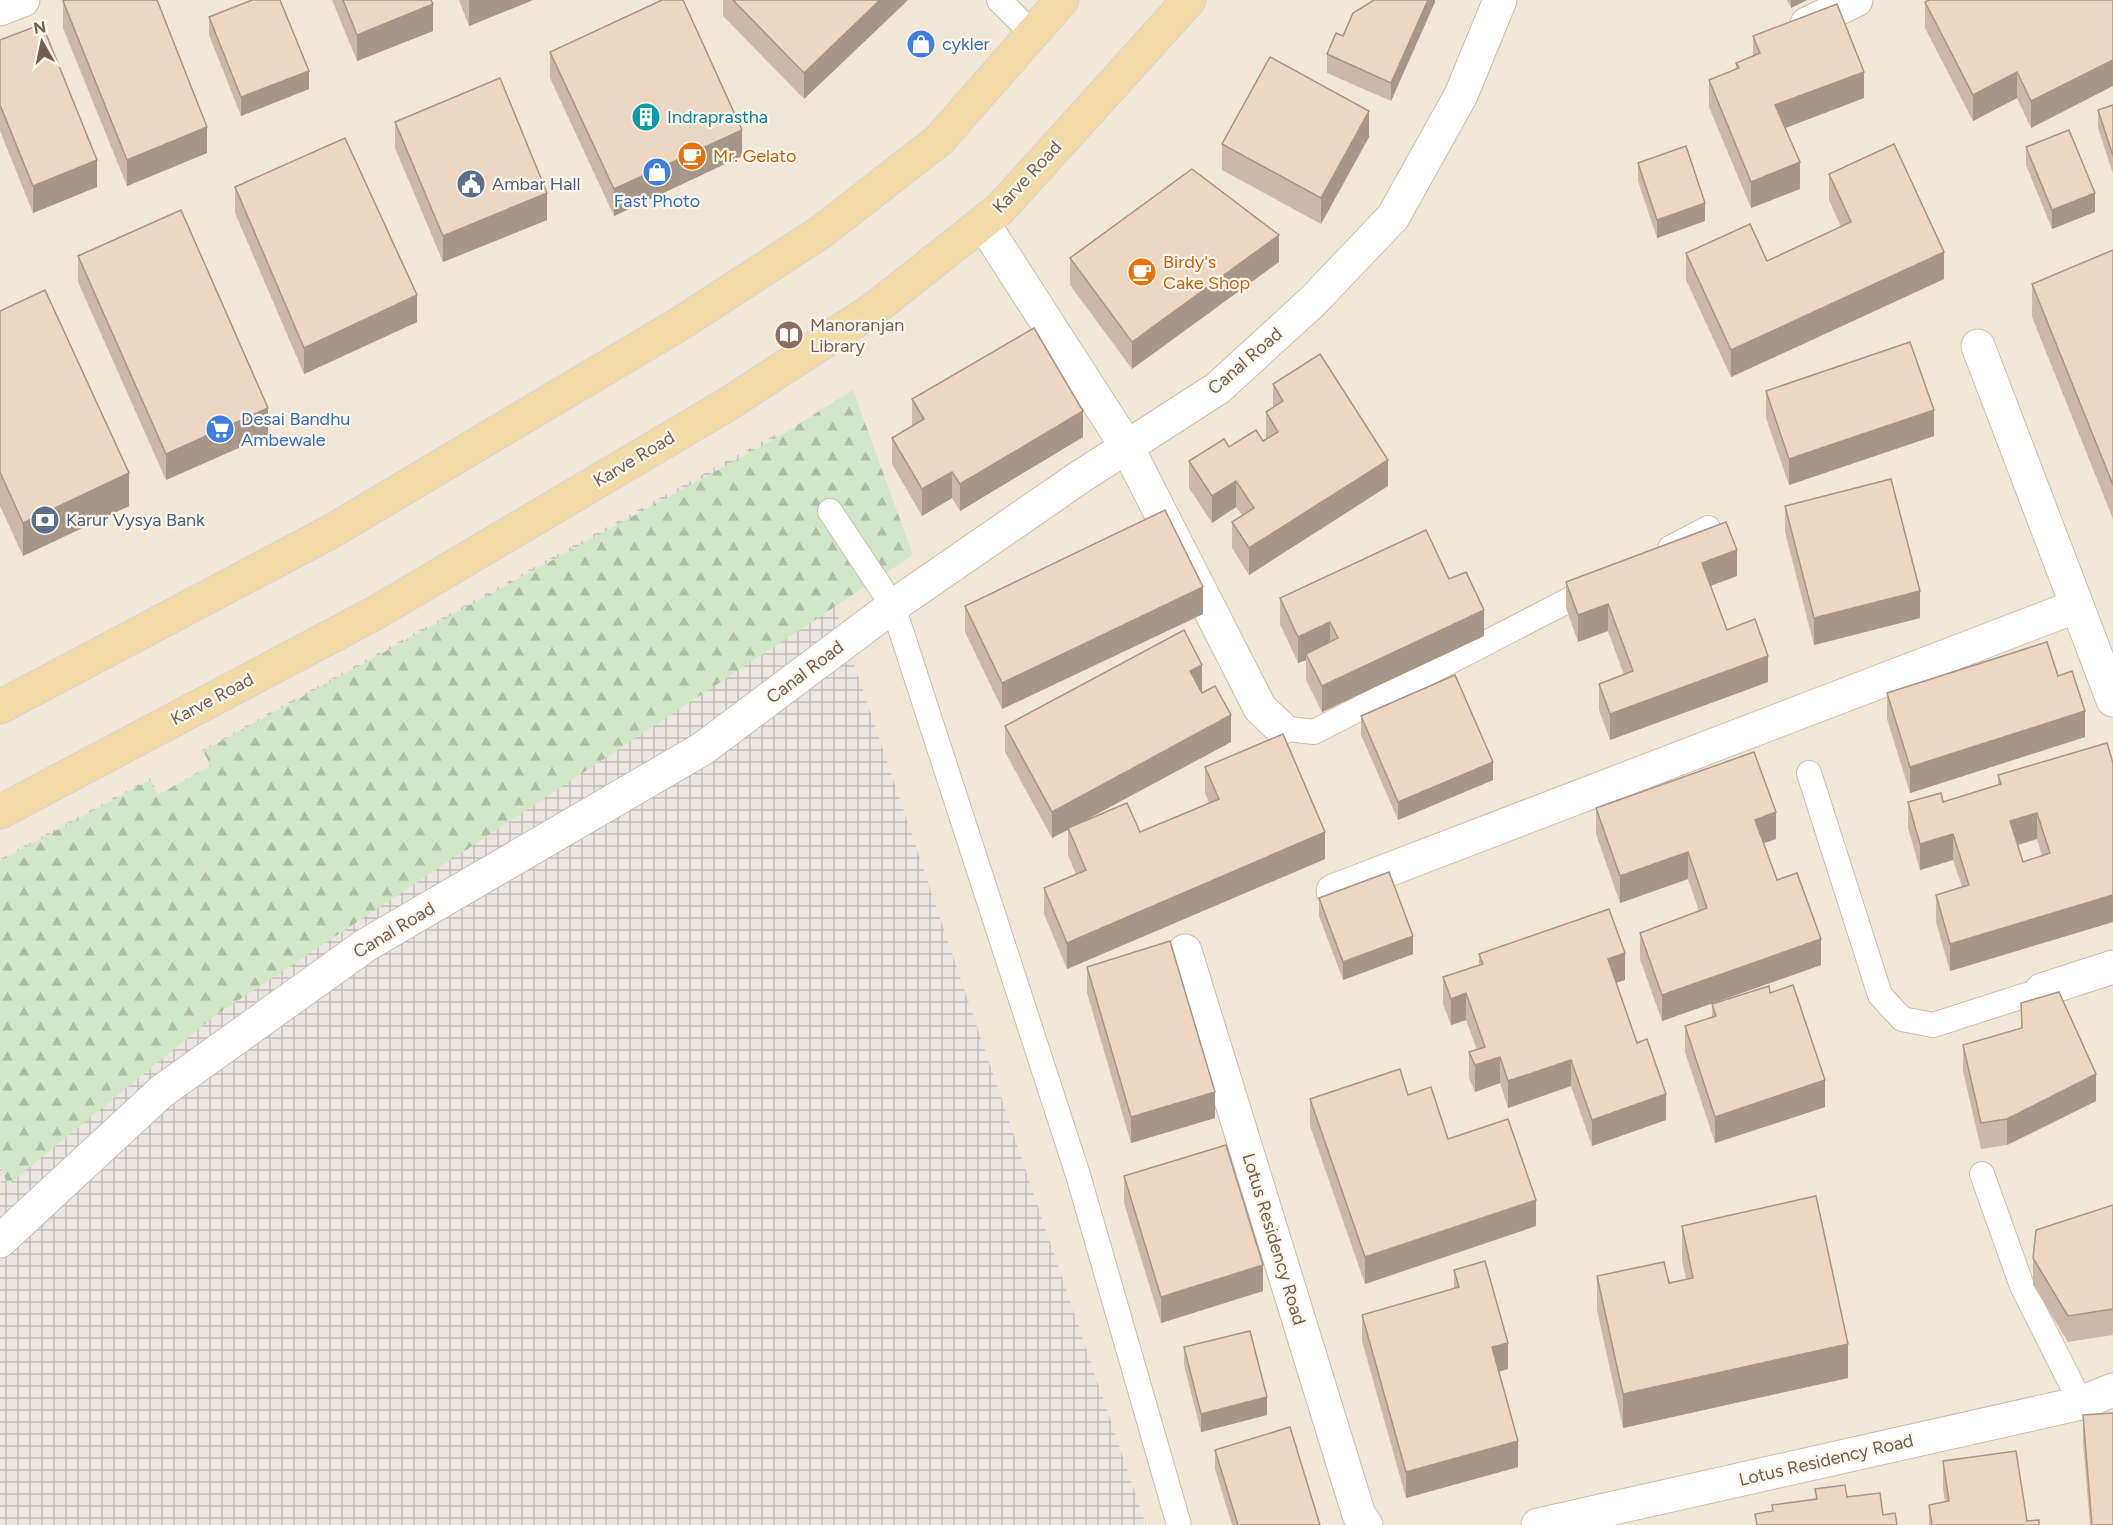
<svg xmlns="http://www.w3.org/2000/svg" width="2113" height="1525" font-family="Figtree,sans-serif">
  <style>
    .residential { fill: #f1e7d7 }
    .industrial { fill: url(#industrial-grid) }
    .forest { fill: url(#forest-firs) }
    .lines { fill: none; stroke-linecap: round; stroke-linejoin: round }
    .service-casing { stroke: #cbbdaf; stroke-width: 26 }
    .minor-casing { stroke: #cbbdaf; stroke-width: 35 }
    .tertiary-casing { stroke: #cbbdaf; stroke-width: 35 }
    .primary-casing { stroke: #d8d2cd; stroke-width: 35 }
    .service { stroke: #fff; stroke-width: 24 }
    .minor { stroke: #fff; stroke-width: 33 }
    .tertiary { stroke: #fff; stroke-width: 33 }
    .primary { stroke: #f2dba7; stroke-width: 33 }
    .wall { fill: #ccb8a7; fill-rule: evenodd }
    .shaded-wall { fill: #a69688 }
    .building { fill: #edd6c2; stroke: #a69688; stroke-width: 1.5; fill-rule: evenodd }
    .labels { text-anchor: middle; stroke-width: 4.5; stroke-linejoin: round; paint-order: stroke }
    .shop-label { font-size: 18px; fill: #366cbe; stroke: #fdf8ee; text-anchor: start }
    .culture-label { font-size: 18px; fill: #0d838f; stroke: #fdf8ee; text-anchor: start }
    .food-label { font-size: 18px; fill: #c56008; stroke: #fdf8ee; text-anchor: start }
    .street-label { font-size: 18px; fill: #725d4e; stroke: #fdf8ee }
    .service-label { font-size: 18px; fill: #4e5e75; stroke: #fdf8ee; text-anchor: start }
    .education-label { font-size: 18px; fill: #785e54; stroke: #fdf8ee; text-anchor: start }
  </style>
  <defs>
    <pattern id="industrial-grid" width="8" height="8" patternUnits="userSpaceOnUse" patternTransform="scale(1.5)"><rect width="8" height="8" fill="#ebe6e1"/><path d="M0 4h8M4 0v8" fill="none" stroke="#c3beb9"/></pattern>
    <pattern id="forest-firs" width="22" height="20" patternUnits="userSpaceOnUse" patternTransform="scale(1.5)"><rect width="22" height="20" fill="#d2e7c7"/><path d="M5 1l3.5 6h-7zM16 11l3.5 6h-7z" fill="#afbea4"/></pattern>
  </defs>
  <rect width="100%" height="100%" fill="#faf4e8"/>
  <rect class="residential" x="0" y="0" width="2113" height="1525"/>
  <path class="industrial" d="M776,434l370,1091h-1146v-331l4,-6 -4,-10v-319l150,-81 9,16 51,-29 -8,-15z"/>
  <path class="forest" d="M853,390l60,165 -697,460 -208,170 -8,-20v-304l150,-81 8,15 53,-29 -8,-15 575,-314z"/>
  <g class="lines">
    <g class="service-casing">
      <g id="service">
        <path d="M999,0l34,34"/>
        <path d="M830,511l63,95 185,569 101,350"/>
        <path d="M1670,548l38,-20"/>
        <path d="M1281,728l33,4 280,-145"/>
        <path d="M1809,773l71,222 22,24 31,6 109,-35"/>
        <path d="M1982,1174l40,112 59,117"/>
      </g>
    </g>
    <g class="minor-casing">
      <g id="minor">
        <path d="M0,9l23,-9"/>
        <path d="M1807,24l49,-24"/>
        <path d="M983,223l144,224 133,261 21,20"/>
        <path d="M1978,346l135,354"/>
        <path d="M1333,891l744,-285"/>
        <path d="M1185,951l174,564 7,10"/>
        <path d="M2042,990l71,-23"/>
        <path d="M1538,1525l543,-122 32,-13"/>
      </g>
    </g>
    <g class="tertiary-casing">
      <path id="tertiary" d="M0,1241l162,-150 204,-146 336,-196 191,-143 187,-129 138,-89 95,-87 80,-84 68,-122 39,-95"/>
    </g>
    <g class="primary-casing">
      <g id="primary">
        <path d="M0,707l332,-176 349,-208 140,-91 118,-92 123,-140"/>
        <path d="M0,812l377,-200 351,-208 146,-95 126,-100 189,-209"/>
      </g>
    </g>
    <use href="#service" class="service"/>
    <use href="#minor" class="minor"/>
    <use href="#tertiary" class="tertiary"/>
    <use href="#primary" class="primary"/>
  </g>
  <g class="wall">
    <path d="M332,0h99l2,31 -76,30z"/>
    <path d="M459,0h74l-64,26z"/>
    <path d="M723,0h185l-104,99 -81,-83z"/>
    <path d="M1435,0v2l-44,99 -64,-28v-19l16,-18z"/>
    <path d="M1787,0h20l-16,8z"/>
    <path d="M2113,0l-82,128 -14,-30 -44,23 -48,-93v-26z"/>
    <path d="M63,1l144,152 -80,33 -64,-158z"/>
    <path d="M209,17l100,72 -68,27 -32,-81z"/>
    <path d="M1753,36l111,62 -79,30 15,61 -49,19 -42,-101v-27l27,-11v-6l17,-7z"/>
    <path d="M0,40l97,147 -64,26 -33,-82z"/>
    <path d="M550,52l192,104 -128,60 -64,-138z"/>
    <path d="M2113,105v69l-15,-46v-18z"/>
    <path d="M395,122l152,98 -104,42 -48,-114z"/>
    <path d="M1369,137l-48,87 -99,-54v-26z"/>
    <path d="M2026,147l69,65 -43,17 -26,-64z"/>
    <path d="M1638,163l67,58 -48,17 -19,-57z"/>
    <path d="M1829,174l115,105 -213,98 -45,-97v-27l81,8 74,-34 -12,-27z"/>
    <path d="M235,187l182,135 -113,52 -69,-161z"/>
    <path d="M2113,250v269l-81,-202v-33z"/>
    <path d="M78,256l190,179 -102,45 -88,-198z"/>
    <path d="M1070,258l209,4 -147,107 -62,-84z"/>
    <path d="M0,311l129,195 -106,50 -23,-50z"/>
    <path d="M1273,384l115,102 -139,89 -17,-27v-26l10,-7 -6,-8 -24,16 -23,-35v-27l40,-14 34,-6 3,-2v-27l7,-5z"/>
    <path d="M1766,391l168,45 -145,49 -23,-67z"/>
    <path d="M912,399l171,38 -123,74 -8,-13 -30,18 -30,-52v-26l20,-12z"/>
    <path d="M1785,506l135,112 -106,27 -29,-113z"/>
    <path d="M1737,576l-26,10 16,44 41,52 -158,58 -11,-30v-26l25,-9 -16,-44 -30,11 -12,-34v-26z"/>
    <path d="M1280,598l204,38 -162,76 -16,-32v-20l-8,3 -18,-39z"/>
    <path d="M965,606l238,8 -201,95 -37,-77z"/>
    <path d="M2058,676l27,61 -175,56 -23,-74v-26z"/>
    <path d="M1202,691l-1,1 30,50 -149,80 58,10 69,-29 -4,-10v-26l120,92 -258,110 -23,-55v-26l32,-14 -8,-19v-25l-16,8 -47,-86v-26z"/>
    <path d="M1361,716l132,64 -95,40 -37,-85z"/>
    <path d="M2107,743l6,179 -163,49 -14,-49v-27l26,-8 -9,-27 -33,10 -12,-42v-26h35l55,-17v-10zM2037,839l5,17 -19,6 -5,-17z"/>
    <path d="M1596,808l180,31 -12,4 13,37 44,85 -159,56 -22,-62v-26l59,-22 -11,-32 -68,24 -24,-69z"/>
    <path d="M1319,898l94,56 -70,26 -24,-64z"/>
    <path d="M1479,954l146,26 -9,3 21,60 29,77 -74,26 -21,-60 -63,22 -8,-25 -25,9 -6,-14v-26l8,-2 -11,-30 -15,5 -8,-21v-27l36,-12z"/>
    <path d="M1087,967l128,151 -84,25 -44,-150z"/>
    <path d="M2021,1003l75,98 -89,44 -26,4 -18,-78v-26l58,-17z"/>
    <path d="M1712,1004l113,103 -110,36 -30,-91v-26l27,-9z"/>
    <path d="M1408,1095l40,44 88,87 -171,58 -55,-158v-27z"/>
    <path d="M1124,1176l139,115 -102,32 -37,-120z"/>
    <path d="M2113,1205v130l-45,7 -35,-57v-27z"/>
    <path d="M1682,1226l166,152 -225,50 -26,-118v-34l72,7 17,-4 -4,-19z"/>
    <path d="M1454,1270l54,99 -9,3 19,95 -112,31 -44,-157v-26l92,-26z"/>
    <path d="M1184,1347l83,68 -66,17 -17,-67z"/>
    <path d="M2083,1415l30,110h-23l-7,-83z"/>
    <path d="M1215,1450l105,75h-88l-17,-56z"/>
    <path d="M1943,1461l84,60 12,4h-110v-20l16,-3 -2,-14z"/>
  </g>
  <g class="shaded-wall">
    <path d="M469,0h64l-64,26z"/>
    <path d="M880,0h28l-104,99v-26z"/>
    <path d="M1428,0h7v2l-44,99v-18z"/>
    <path d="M1791,0h16l-16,8z"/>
    <path d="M433,4v27l-76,30v-26z"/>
    <path d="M2113,60v26l-82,42v-27z"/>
    <path d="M309,71v18l-68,27v-19z"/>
    <path d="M1864,72v26l-89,34v-27z"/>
    <path d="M2017,72v26l-44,23v-26z"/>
    <path d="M1369,111v26l-48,87v-26z"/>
    <path d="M207,127v26l-80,33v-26z"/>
    <path d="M742,130v26l-128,60v-27z"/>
    <path d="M97,160v27l-64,26v-27z"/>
    <path d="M1800,162v27l-49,19v-26z"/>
    <path d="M547,193v27l-104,42v-26z"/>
    <path d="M2095,193v19l-43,17v-19z"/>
    <path d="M1705,203v18l-48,17v-18z"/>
    <path d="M1279,235v27l-147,107v-27z"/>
    <path d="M1944,252v27l-213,98v-27z"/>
    <path d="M417,295v27l-113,52v-26z"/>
    <path d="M268,408v27l-102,45v-26z"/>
    <path d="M1934,410v26l-145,49v-26z"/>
    <path d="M1083,411v26l-123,74v-27z"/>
    <path d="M1388,460v26l-139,89v-27z"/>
    <path d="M952,472v26l-30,18v-27z"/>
    <path d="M129,473v33l-106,50v-33z"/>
    <path d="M1236,481v26l-24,16v-27z"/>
    <path d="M1737,550v26l-35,13v-26z"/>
    <path d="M1203,587v27l-201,95v-26z"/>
    <path d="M1920,591v27l-106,27v-27z"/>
    <path d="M1608,604v27l-30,11v-27z"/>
    <path d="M1484,610v26l-162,76v-26z"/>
    <path d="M1330,622v27l-24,5v6l-8,3v-26z"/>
    <path d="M1768,656v26l-158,58v-26z"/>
    <path d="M1202,665v26l-12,7v-27z"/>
    <path d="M2085,711v26l-175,56v-26z"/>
    <path d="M1231,715v27l-179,96v-26z"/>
    <path d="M1493,762v18l-95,40v-18z"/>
    <path d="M1776,812v27l-21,7v-26z"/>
    <path d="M2037,813v26l-27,8v-26z"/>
    <path d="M1325,832v27l-258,110v-26z"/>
    <path d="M1953,834v26l-33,10v-26z"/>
    <path d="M1688,852v27l-68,24v-27z"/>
    <path d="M2113,895v27l-163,49v-27z"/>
    <path d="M1413,936v18l-70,26v-18z"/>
    <path d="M1821,939v26l-159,56v-26z"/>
    <path d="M1625,953v27l-17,5v-26z"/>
    <path d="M1466,993v27l-15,5v-26z"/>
    <path d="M1500,1057v26l-25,9v-27z"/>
    <path d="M1571,1060v26l-63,22v-27z"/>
    <path d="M2096,1074v27l-89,44v-26z"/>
    <path d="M1825,1080v27l-110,36v-26z"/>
    <path d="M1215,1092v26l-84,25v-26z"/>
    <path d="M1666,1094v26l-74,26v-26z"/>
    <path d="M1536,1200v26l-171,58v-27z"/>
    <path d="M1263,1265v26l-102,32v-26z"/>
    <path d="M1508,1343v26l-16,4v-26z"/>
    <path d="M1848,1344v34l-225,50v-34z"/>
    <path d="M1267,1397v18l-66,17v-18z"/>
    <path d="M1518,1441v26l-112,31v-26z"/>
  </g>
  <g class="building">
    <path d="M67,0h90l50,127 -80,33 -64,-159z"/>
    <path d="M252,0h28l29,71 -68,26 -32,-80z"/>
    <path d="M343,0h88l2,4 -76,31z"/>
    <path d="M662,0h21l59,130 -128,59 -64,-137z"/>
    <path d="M733,0h147l-76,73z"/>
    <path d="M1374,0h54l-37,83 -64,-29 9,-21 7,3 10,-23z"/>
    <path d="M1929,0h184v60l-82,41 -14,-29 -44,23 -48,-93z"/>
    <path d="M1837,4l27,68 -89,33 25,57 -49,20 -42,-102 30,-12 -3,-5 24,-10 -7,-17z"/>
    <path d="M42,24l55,136 -64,26 -33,-81v-65z"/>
    <path d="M1270,57l99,54 -48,87 -99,-54z"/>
    <path d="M500,78l47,115 -104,43 -48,-114z"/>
    <path d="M2113,105v51l-15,-46z"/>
    <path d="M2069,130l26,63 -43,17 -26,-63z"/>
    <path d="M345,138l72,157 -113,53 -69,-161z"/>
    <path d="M1894,144l50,108 -213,98 -45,-97 64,-29 17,37 84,-39 -22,-48z"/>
    <path d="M1686,146l19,57 -48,17 -19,-57z"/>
    <path d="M1192,169l87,66 -147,107 -62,-84z"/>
    <path d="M181,210l87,198 -102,46 -88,-198z"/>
    <path d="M2113,250v235l-81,-201z"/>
    <path d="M45,290l84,183 -106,50 -23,-51v-161z"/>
    <path d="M1034,328l49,83 -123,73 -8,-12 -30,17 -30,-51 32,-19 -12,-20z"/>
    <path d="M1910,342l24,68 -145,49 -23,-68z"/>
    <path d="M1320,354l68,106 -139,88 -17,-26 22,-14 -18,-27 -24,15 -23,-35 35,-22 5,8 27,-17 7,11 15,-9 -12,-20 17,-11 -10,-17z"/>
    <path d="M1891,479l29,112 -106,27 -29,-112z"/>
    <path d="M1165,510l38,77 -201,96 -37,-77z"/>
    <path d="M1726,522l11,28 -35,13 25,67 28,-11 13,37 -158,58 -11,-30 34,-13 -25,-67 -30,11 -12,-33z"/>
    <path d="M1426,530l23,49 17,-7 18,38 -162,76 -16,-32 32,-16 -8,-16 -32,15 -18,-39z"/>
    <path d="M1184,630l18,35 -12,6 12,22 13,-7 16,29 -179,97 -47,-86z"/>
    <path d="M2047,642l11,34 14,-5 13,40 -175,56 -23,-74z"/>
    <path d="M1455,675l38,87 -95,40 -37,-86z"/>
    <path d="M1283,734l42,98 -258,111 -23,-55 42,-18 -18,-42 59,-25 13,29 79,-33 -14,-32z"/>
    <path d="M2107,743l6,20v132l-163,49 -14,-49 33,-10 -16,-51 -33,10 -12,-42 33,-9 2,9 58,-18 -3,-9zM2037,813l13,40 -27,9 -13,-41z"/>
    <path d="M1754,752l22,60 -21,8 22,60 20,-7 24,66 -159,56 -22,-62 67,-25 -19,-56 -68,24 -24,-68z"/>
    <path d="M1389,872l24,64 -70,26 -24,-64z"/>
    <path d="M1609,909l16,44 -17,6 29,84 10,-4 19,55 -74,26 -21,-60 -63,21 -8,-24 -25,8 -6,-13 16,-5 -19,-54 -15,6 -8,-22 40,-13 -4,-10z"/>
    <path d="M1170,941l45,151 -84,25 -44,-150z"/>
    <path d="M1793,985l32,95 -110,37 -30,-91 31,-10 -4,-12 57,-18 1,7z"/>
    <path d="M2059,992l37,82 -89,45 -26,4 -18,-78 59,-17 -1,-25z"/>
    <path d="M1400,1069l8,26 23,-8 17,52 60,-20 28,81 -171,57 -55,-158z"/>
    <path d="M1226,1145l37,120 -102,32 -37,-121z"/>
    <path d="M1816,1196l32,148 -225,50 -26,-118 67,-14 5,21 24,-5 -11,-52z"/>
    <path d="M2113,1205v104l-45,7 -35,-58 3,-28z"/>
    <path d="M1485,1261l23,82 -16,4 26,94 -112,31 -44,-157 97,-28 -5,-17z"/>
    <path d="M1250,1331l17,66 -66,17 -17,-67z"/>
    <path d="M2113,1413v112h-21l-9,-110z"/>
    <path d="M1290,1427l30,98h-82l-23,-75z"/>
    <path d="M2016,1451l11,70 12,-1v5h-107l-3,-20 20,-4 -6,-40z"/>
    <path d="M1845,1485l2,12 33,-4 3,22 12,-2 2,12h-140l-2,-11 18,-3 -1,-6 45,-6 -2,-10z"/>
  </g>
  <defs>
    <g id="shop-disc" transform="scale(1.5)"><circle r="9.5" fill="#3f7fe0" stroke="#fdf8ee"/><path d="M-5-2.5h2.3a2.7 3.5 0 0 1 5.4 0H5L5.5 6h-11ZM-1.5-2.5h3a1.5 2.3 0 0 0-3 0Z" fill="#fff"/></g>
    <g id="building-disc" transform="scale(1.5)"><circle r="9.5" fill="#0f9aa8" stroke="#fdf8ee"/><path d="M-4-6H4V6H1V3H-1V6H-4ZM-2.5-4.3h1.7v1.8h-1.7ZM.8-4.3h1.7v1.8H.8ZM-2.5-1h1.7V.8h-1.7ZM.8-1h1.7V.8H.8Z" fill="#fff"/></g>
    <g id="cafe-disc" transform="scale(1.5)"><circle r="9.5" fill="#e8710a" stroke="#fdf8ee"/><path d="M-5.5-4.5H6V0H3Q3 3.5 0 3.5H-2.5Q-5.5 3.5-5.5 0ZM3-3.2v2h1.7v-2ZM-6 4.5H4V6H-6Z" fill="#fff"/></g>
    <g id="civic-disc" transform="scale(1.5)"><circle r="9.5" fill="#5c6f8a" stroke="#fdf8ee"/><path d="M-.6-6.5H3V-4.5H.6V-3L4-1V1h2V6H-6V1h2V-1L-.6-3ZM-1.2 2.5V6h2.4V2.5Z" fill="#fff"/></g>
    <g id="library-disc" transform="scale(1.5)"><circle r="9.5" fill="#8d6e63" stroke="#fdf8ee"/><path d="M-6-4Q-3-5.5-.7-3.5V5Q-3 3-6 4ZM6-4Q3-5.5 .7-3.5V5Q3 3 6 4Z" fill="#fff"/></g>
    <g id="supermarket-disc" transform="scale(1.5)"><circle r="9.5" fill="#3f7fe0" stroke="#fdf8ee"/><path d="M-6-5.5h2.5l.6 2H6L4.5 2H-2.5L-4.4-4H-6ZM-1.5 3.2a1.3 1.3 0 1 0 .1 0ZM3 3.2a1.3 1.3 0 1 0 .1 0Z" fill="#fff"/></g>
    <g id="bank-disc" transform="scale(1.5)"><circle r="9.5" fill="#5c6f8a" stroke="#fdf8ee"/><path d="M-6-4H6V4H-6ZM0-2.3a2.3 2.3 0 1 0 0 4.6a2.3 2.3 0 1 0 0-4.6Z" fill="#fff"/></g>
  </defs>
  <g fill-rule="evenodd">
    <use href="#shop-disc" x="921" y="44"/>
    <use href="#building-disc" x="646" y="117"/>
    <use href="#cafe-disc" x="692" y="156"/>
    <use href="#shop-disc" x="657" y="172"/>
    <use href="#civic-disc" x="471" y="184"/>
    <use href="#cafe-disc" x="1142" y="272"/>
    <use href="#library-disc" x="789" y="335"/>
    <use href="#supermarket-disc" x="220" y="429"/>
    <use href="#bank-disc" x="45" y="520"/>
  </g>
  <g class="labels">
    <g class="shop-label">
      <text x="942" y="50">cykler</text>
      <text x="657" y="207" text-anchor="middle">Fast Photo</text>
      <text x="241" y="425">Desai Bandhu<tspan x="241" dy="21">Ambewale</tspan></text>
    </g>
    <g class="culture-label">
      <text x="667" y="123">Indraprastha</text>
    </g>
    <g class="food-label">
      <text x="713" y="162">Mr. Gelato</text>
      <text x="1163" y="268">Birdy's<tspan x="1163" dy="21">Cake Shop</tspan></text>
    </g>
    <g class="street-label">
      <text transform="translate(1027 177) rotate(-47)" y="6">Karve Road</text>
      <text transform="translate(1245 361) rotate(-41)" y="6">Canal Road</text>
      <text transform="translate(634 459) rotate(-31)" y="6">Karve Road</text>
      <text transform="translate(805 672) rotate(-37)" y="6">Canal Road</text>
      <text transform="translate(212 699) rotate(-28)" y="6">Karve Road</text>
      <text transform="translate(394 930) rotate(-31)" y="6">Canal Road</text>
      <text transform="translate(1274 1239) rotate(73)" y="6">Lotus Residency Road</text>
      <text transform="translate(1826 1460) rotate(-13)" y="6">Lotus Residency Road</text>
    </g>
    <g class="service-label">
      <text x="492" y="190">Ambar Hall</text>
      <text x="66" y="526">Karur Vysya Bank</text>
    </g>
    <g class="education-label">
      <text x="810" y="331">Manoranjan<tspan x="810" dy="21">Library</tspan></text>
    </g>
  </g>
  <g transform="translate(42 42) rotate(351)" stroke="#fdf8ee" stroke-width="4.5" paint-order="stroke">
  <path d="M0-4.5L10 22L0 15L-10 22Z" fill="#725d4e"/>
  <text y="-9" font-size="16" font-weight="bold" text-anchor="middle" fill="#725d4e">N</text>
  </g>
</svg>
